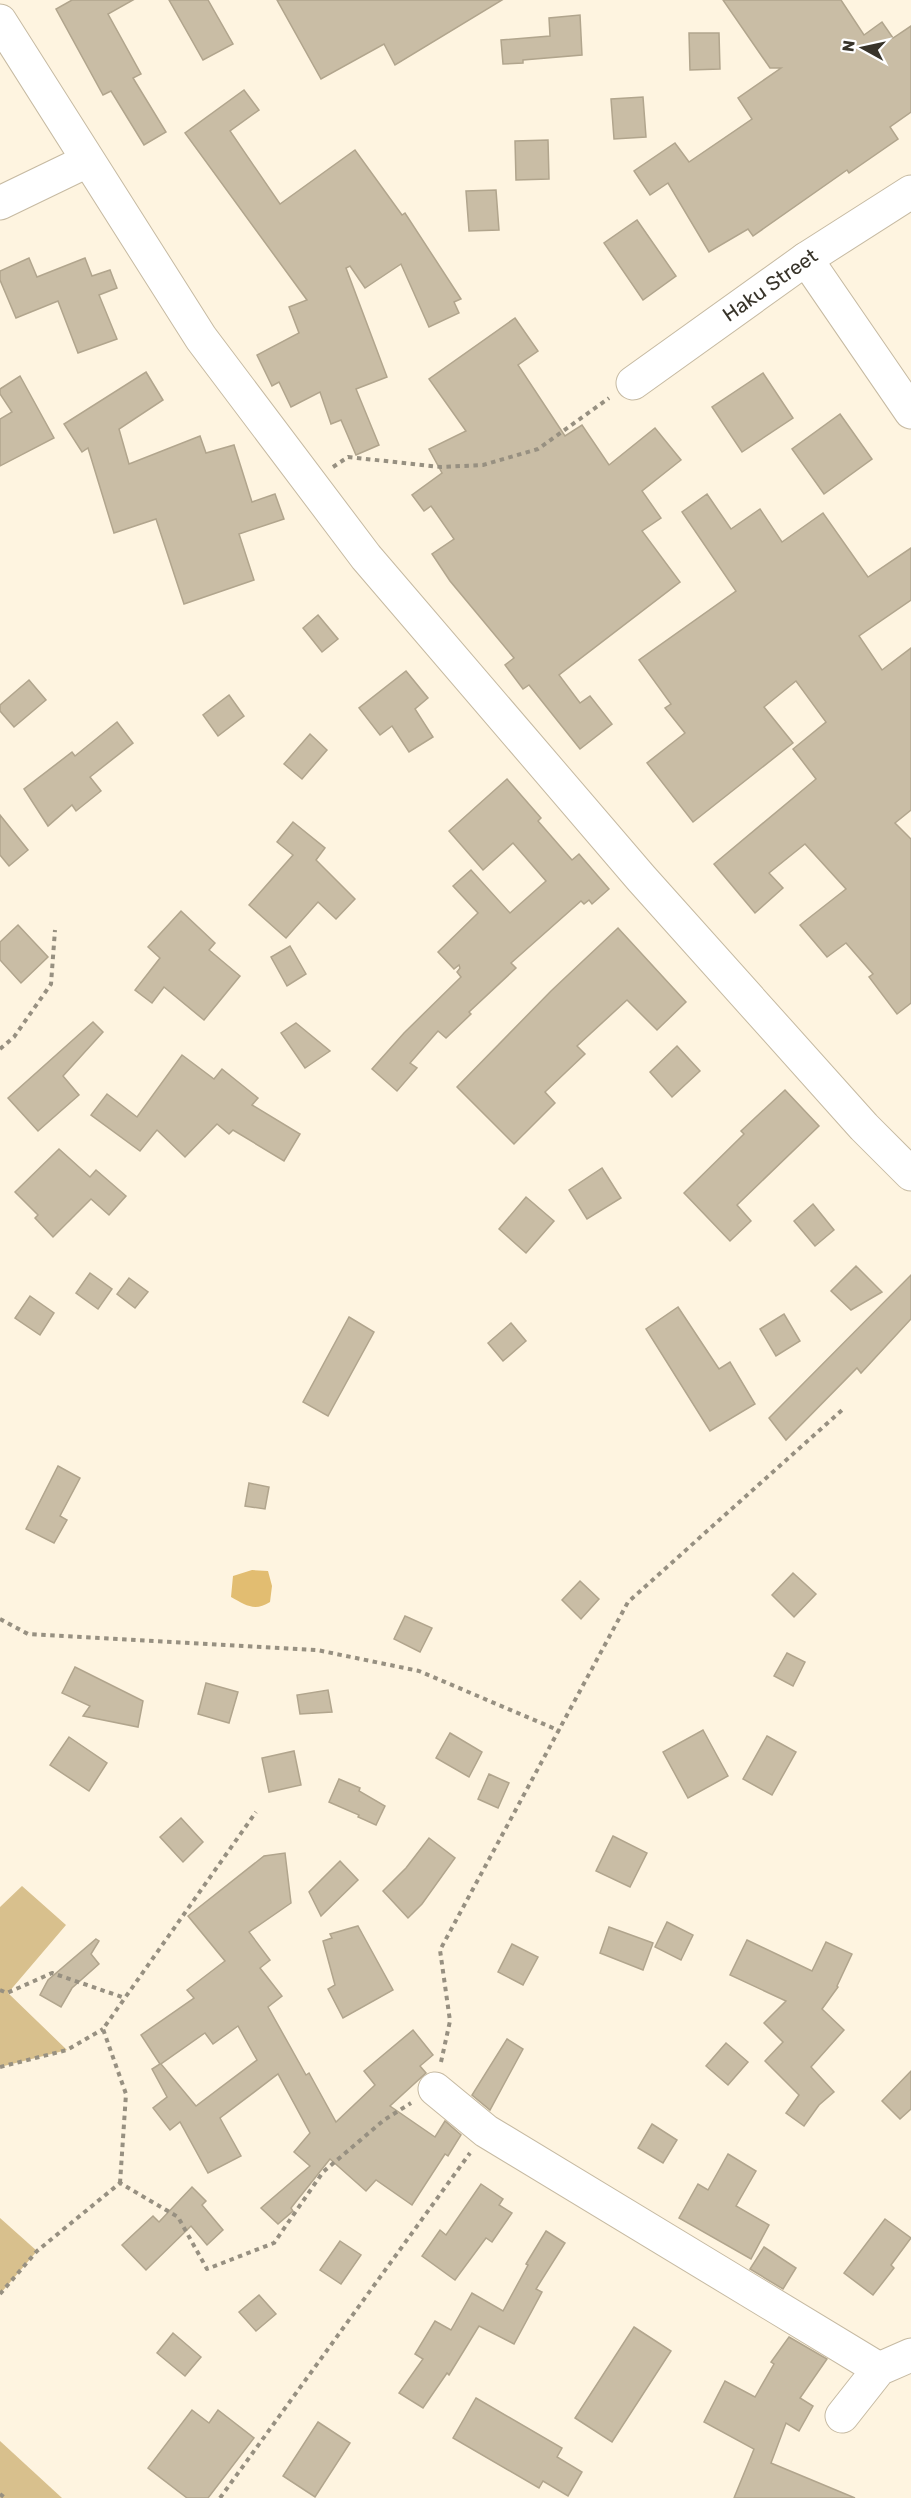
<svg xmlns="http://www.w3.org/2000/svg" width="911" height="2498" font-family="Rubik,sans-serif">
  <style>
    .green { fill: #d8c08d }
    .water { fill: #e2bd71 }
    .building { fill: #c9bda5; stroke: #b1a58d; stroke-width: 1.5; fill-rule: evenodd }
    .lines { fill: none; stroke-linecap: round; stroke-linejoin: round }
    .minor-casing { stroke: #c6baa2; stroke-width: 35 }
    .path { stroke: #979081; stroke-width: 4; stroke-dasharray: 4.5 4.5; stroke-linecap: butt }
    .minor { stroke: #fff; stroke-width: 33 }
    .labels { text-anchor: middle; stroke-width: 6; stroke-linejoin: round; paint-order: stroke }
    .street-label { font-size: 20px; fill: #38342a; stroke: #fff }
  </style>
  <rect width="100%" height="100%" fill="#fef4e0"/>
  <g class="green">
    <path d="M22,1886l44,39 -58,68 59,57 -67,17v-160z"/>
    <path d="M0,2218l37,33 -37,43z"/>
    <path d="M0,2441l62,57h-62z"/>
  </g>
  <path class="water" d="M252,1570l16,1 4,15 -2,16c-16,10 -24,3 -39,-5l2,-21z"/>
  <g class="building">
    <path d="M72,0h61l-25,14 33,60 -8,4 33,54 -22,13 -33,-54 -8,4 -47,-86z"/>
    <path d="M169,0h39l25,44 -30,16z"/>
    <path d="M277,0h225l-107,65 -11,-21 -63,35z"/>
    <path d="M723,0h118l23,35 18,-13 11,16 18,-12v86l-21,15 8,12 -49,34 -2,-3 -94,66 -5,-7 -39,23 -41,-69 -18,12 -16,-24 41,-28 14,19 63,-43 -14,-21 43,-30h-11z"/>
    <path d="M580,15l2,40 -59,5v3l-20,1 -2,-24 49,-4 -1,-18z"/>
    <path d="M689,33h30l1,36 -30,1z"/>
    <path d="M244,90l15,20 -29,21 50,73 75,-54 47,65 3,-2 56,86 -7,3 5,11 -30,14 -28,-63 -36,24 -15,-22 -4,2 41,109 -31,12 23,56 -23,10 -15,-35 -10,4 -11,-32 -29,15 -12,-25 -7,4 -15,-31 42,-22 -10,-26 18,-7 -122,-167z"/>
    <path d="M643,97l3,40 -32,2 -3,-40z"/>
    <path d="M548,140l1,39 -33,1 -1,-39z"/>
    <path d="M496,190l3,40 -30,1 -3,-40z"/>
    <path d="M637,220l39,56 -33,24 -39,-57z"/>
    <path d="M29,258l8,19 48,-19 7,18 18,-6 7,18 -18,7 18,44 -39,14 -20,-52 -42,17 -16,-38v-9z"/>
    <path d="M515,318l23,33 -20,14 47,71 17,-11 27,40 46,-37 26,32 -39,31 19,27 -19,13 38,51 -121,93 21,28 10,-7 22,28 -32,25 -51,-64 -6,4 -18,-24 9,-7 -64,-77 -18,-27 22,-15 -23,-33 -7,5 -12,-16 30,-22 -13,-24 37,-18 -37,-52z"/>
    <path d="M146,372l17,28 -44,29 10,35 71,-28 6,17 28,-8 18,57 23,-8 9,25 -45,15 15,46 -70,24 -28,-85 -42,14 -26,-85 -6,4 -18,-28z"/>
    <path d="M763,373l30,45 -51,34 -30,-45z"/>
    <path d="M20,376l34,62 -54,28v-47l12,-7 -12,-18v-5z"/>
    <path d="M840,414l32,45 -48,35 -32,-45z"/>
    <path d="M707,494l24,35 29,-20 22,33 41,-29 45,64 43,-29v52l-52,36 23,34 29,-22v162l-16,13 16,16v164l-14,11 -28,-37 4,-3 -27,-31 -19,14 -27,-32 46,-36 -41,-45 -36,29 14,15 -28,25 -41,-49 102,-85 -23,-30 33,-27 -30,-41 -32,26 29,36 -100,79 -46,-59 38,-30 -20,-25 6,-4 -32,-44 97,-69 -54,-79z"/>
    <path d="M318,615l20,24 -16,13 -19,-24z"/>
    <path d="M406,671l22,27 -13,11 18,28 -24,15 -17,-26 -12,9 -21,-27z"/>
    <path d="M29,680l17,20 -32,27 -14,-16v-6z"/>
    <path d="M229,695l15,21 -26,20 -15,-21z"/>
    <path d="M117,722l16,21 -43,34 11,14 -25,20 -4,-6 -24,21 -24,-37 48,-37 3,4z"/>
    <path d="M310,734l17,16 -25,29 -18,-15z"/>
    <path d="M507,779l34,39 -3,3 34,39 7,-6 30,35 -17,15 -3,-4 -5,4 -3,-3 -70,62 5,5 -47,44 2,2 -25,24 -8,-7 -28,32 7,5 -20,23 -25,-22 32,-36 57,-56 -4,-5 3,-4 -1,-3 -5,4 -16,-17 40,-39 -25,-27 18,-16 39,43 36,-32 -33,-38 -30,27 -34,-39z"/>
    <path d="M0,815l28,35 -19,16 -9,-11z"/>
    <path d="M293,822l32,26 -9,12 39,39 -19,20 -18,-17 -32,36 -37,-33 44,-50 -16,-13z"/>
    <path d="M181,911l34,32 -6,7 31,26 -36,44 -40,-33 -12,16 -17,-13 25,-32 -12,-11z"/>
    <path d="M18,925l30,32 -27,26 -21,-23v-18z"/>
    <path d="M618,928l68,74 -29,28 -30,-30 -50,46 8,8 -40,38 10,11 -41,41 -57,-57 94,-96z"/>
    <path d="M290,946l16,28 -19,12 -16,-29z"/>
    <path d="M93,1022l10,10 -40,44 16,19 -41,36 -30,-33z"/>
    <path d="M296,1023l34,28 -25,17 -24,-35z"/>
    <path d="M677,1046l23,25 -28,26 -22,-25z"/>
    <path d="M182,1055l32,24 8,-10 36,29 -6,7 48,29 -16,27 -51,-31 -4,4 -12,-10 -32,33 -28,-27 -17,21 -49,-36 16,-21 30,23z"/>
    <path d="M785,1090l34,36 -82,79 14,16 -21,20 -46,-48 60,-59 -3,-3z"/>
    <path d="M59,1149l31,28 6,-7 30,26 -17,19 -18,-16 -38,38 -18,-19 3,-3 -23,-23z"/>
    <path d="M602,1168l19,30 -34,21 -18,-29z"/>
    <path d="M526,1197l28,24 -28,32 -27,-24z"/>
    <path d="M813,1204l21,26 -19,16 -21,-25z"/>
    <path d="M856,1266l26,26 -31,18 -20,-19z"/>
    <path d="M90,1273l22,16 -14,20 -22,-16z"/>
    <path d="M911,1275v44l-50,54 -4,-5 -71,72 -17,-22z"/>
    <path d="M129,1278l19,14 -13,16 -18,-14z"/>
    <path d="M30,1296l24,17 -14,22 -25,-17z"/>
    <path d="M678,1307l41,62 11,-7 25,42 -45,27 -64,-102z"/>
    <path d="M784,1314l16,27 -24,15 -16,-27z"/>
    <path d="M349,1317l25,15 -46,84 -25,-14z"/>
    <path d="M511,1323l15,18 -23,20 -15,-18z"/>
    <path d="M58,1466l22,12 -20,38 7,4 -13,23 -28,-14z"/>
    <path d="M249,1483l20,4 -4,22 -20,-3z"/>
    <path d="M793,1573l23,21 -22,23 -22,-22z"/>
    <path d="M580,1581l19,18 -18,20 -19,-19z"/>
    <path d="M405,1616l27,12 -12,24 -26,-13z"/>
    <path d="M787,1653l18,9 -12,24 -19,-10z"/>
    <path d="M75,1667l68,34 -5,26 -55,-11 7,-10 -28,-13z"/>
    <path d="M206,1683l32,9 -9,31 -31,-9z"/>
    <path d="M328,1690l4,22 -32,2 -3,-19z"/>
    <path d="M703,1730l25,46 -40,22 -25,-46z"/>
    <path d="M450,1733l32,19 -13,25 -33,-19z"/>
    <path d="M767,1736l29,16 -24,43 -29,-16z"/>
    <path d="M69,1737l38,26 -18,28 -39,-26z"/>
    <path d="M294,1751l7,34 -32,7 -7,-34z"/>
    <path d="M489,1774l20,9 -11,25 -20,-9z"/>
    <path d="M339,1779l21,9 -1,3 26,15 -9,19 -18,-8 1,-2 -30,-13z"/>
    <path d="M181,1818l22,24 -20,20 -23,-25z"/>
    <path d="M613,1836l34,17 -17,34 -34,-16z"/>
    <path d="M429,1838l26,20 -33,46 -14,14 -25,-27 23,-23z"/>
    <path d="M285,1853l6,50 -42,29 21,28 -10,8 22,28 -14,11 38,68 3,-2 27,49 39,-37 -11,-14 49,-41 20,25 -13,11 6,7 -36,33 45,31 10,-16 16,14 -13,21 -3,-2 -33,51 -36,-25 -10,11 -36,-32 -39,49 2,3 -15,13 -17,-16 49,-42 -16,-14 16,-19 -32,-59 -58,44 21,38 -33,17 -28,-51 -10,8 -17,-22 14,-11 -15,-28 8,-5 -19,-29 53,-37 -7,-8 38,-29 -37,-45 76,-60zM238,2026l19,34 -61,46 -35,-42 44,-31 8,11z"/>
    <path d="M340,1861l18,19 -37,36 -12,-24z"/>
    <path d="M667,1922l26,13 -12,25 -26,-13z"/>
    <path d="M358,1926l35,64 -50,28 -15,-29 7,-4 -12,-44 9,-3 -2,-4z"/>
    <path d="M609,1927l44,16 -10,27 -43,-17z"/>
    <path d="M96,1939l3,2 -8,13 8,10 -27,24 -11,19 -21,-12 8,-15z"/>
    <path d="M747,1940l65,31 14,-29 26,12 -15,32 1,1 -16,22 22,21 -33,37 23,25 -15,13 -15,21 -18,-13 13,-18 -34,-34 18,-19 -19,-19 22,-22 -56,-26z"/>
    <path d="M512,1944l26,13 -15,28 -25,-13z"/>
    <path d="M507,2039l16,10 -33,61 -18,-15z"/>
    <path d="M726,2043l22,19 -20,23 -22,-19z"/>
    <path d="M911,2071v38l-11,10 -18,-18z"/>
    <path d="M652,2124l25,16 -14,23 -25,-15z"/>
    <path d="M728,2154l28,17 -20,35 33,19 -18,34 -72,-41 19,-34 10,6z"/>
    <path d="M481,2184l22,15 -4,6 13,8 -20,29 -6,-4 -31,42 -33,-24 18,-26 6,5z"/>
    <path d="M192,2187l14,14 -4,4 21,25 -16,15 -16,-19 -45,44 -24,-25 31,-29 6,6z"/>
    <path d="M885,2219l26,19 -20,27 3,3 -21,27 -29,-22z"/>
    <path d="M546,2231l19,12 -29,46 6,3 -28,52 -35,-18 -30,49 -2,-2 -24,35 -24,-15 24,-34 -8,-5 20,-33 16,9 21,-37 31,18 25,-46 -2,-1z"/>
    <path d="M340,2241l21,14 -20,29 -21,-14z"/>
    <path d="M764,2247l32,21 -13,21 -33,-20z"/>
    <path d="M259,2295l17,19 -20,17 -17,-19z"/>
    <path d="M634,2327l37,24 -59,91 -37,-24z"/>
    <path d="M173,2333l28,24 -16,19 -28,-23z"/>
    <path d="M789,2337l38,22 -27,39 13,8 -14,25 -13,-8 -15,40 84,35h-121l20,-49 -50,-27 21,-41 30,16 19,-33 -3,-2z"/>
    <path d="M476,2398l86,50 -5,9 25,15 -14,24 -25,-15 -4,7 -86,-50z"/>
    <path d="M192,2410l17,13 9,-13 36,28 -46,60h-21l-39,-30z"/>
    <path d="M318,2422l32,21 -35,54 -32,-21z"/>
  </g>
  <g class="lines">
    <g class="minor-casing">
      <g id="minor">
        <path d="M0,21l201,317 165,219 275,321 223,249 47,47"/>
        <path d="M0,203l87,-42"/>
        <path d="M806,259l105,153"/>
        <path d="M633,383l173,-124 105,-67"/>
        <path d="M435,2089l51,42 393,238"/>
        <path d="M842,2416l37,-47 32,-14"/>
      </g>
    </g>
    <g class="path">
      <path d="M333,467l15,-10 93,10 42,-2 55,-16 71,-51"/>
      <path d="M0,1049l14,-12 37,-53 4,-54"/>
      <path d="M0,1619l28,15 289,16 102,21 141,60"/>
      <path d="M0,1990l7,3 45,-20 73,25"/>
      <path d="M441,2062l9,-41 -10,-71 188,-348 214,-192"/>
      <path d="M0,2067l67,-17 36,-21"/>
      <path d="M120,2183l6,-89 -23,-65 153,-217"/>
      <path d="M0,2294l37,-43 83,-68 58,34 29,52 67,-26 49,-71 61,-52 27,-17"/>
      <path d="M0,2494l5,4"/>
      <path d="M220,2498l250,-345"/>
    </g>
    <use href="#minor" class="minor"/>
  </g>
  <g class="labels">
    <g class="street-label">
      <text transform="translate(770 285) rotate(-35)" y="7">Haku Street</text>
    </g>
  </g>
  <g transform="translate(863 48) rotate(278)" stroke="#ffffff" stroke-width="4.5" paint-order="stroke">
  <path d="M0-4.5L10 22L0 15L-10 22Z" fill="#38342a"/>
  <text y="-9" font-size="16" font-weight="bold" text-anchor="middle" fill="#38342a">N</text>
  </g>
</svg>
